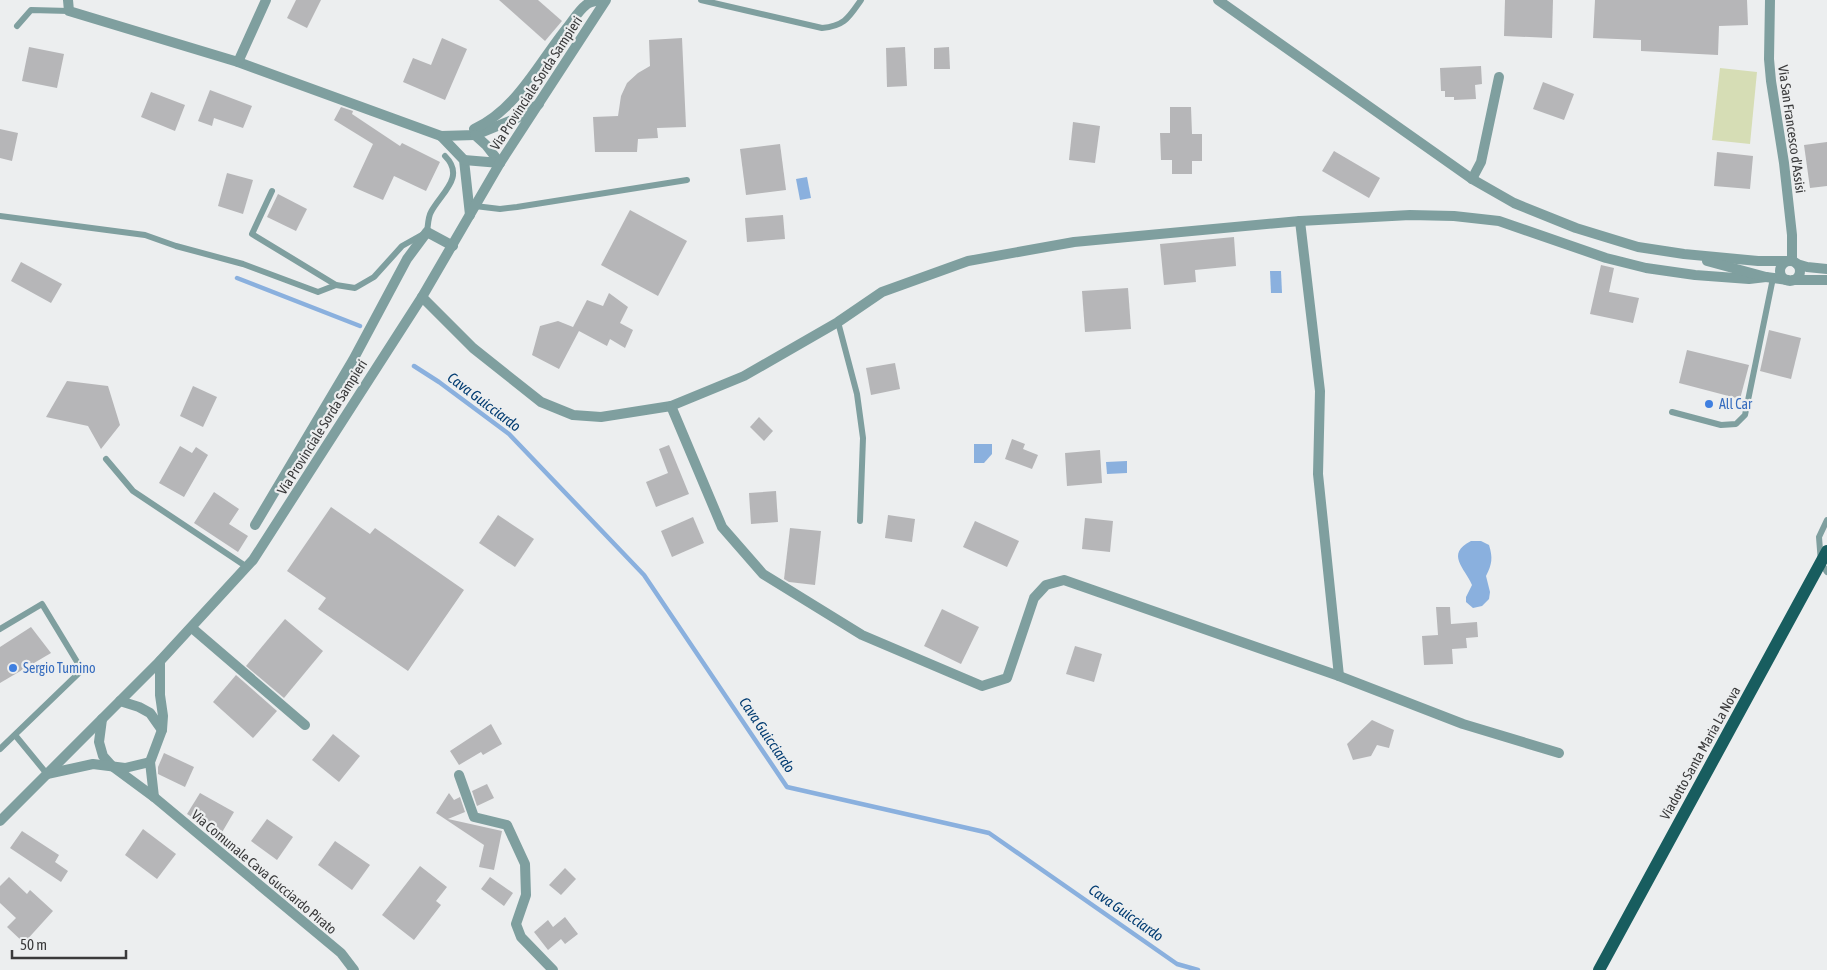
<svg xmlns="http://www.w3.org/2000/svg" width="1827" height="970" font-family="'Asap Condensed',sans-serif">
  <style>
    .pitch { fill: #d6ddb5 }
    .water { fill: #8ab0de }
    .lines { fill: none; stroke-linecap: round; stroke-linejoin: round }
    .stream { stroke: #8ab0de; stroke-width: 4.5 }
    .building { fill: #b6b6b8 }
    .service { stroke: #7f9f9f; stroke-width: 6 }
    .minor { stroke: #7f9f9f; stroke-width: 10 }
    .tertiary { stroke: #7f9f9f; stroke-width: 10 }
    .primary-bridge { stroke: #185d5f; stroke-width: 12 }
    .shop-dot { fill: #3f7fe0; stroke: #eceeef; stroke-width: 2 }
    .labels { text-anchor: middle; stroke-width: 4.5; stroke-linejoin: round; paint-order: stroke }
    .street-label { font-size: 14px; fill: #3a3a3b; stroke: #eceeef }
    .shop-label { font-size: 14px; fill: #366cbe; stroke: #eceeef; text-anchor: start }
    .water-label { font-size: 15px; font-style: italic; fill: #023c72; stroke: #eceeef }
  </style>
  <rect width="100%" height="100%" fill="#eceeef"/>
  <path class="pitch" d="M1720,68l37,4 -7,72 -38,-4z"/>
  <g class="water">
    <path d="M807,177l4,21 -11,2 -4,-21z"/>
    <path d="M1270,271h11l1,22h-11z"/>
    <path d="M974,444h18v10l-8,9h-10z"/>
    <path d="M1127,461v12l-20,1 -1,-12z"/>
    <path d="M1471,541h10l8,4c4,13 3,19 -3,31l4,16 -1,7 -7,7 -9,2 -7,-6v-5l6,-12c-7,-17 -27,-31 -1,-44z"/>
  </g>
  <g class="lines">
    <g class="stream">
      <path d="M237,278l123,48"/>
      <path d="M414,366l25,16 70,52 135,141 143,212 202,46 188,131 21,6"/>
    </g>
  </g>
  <g class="building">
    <path d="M296,0h25l-14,28 -20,-10z"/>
    <path d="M499,0h39l24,21 -17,20z"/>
    <path d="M1505,0h48l-1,38 -48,-2z"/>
    <path d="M1595,0h152l1,25 -29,1 -1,29 -77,-4v-11l-48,-2z"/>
    <path d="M442,38l25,11 -22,51 -42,-18 10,-24 18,7z"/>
    <path d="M682,38l4,89 -29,1 1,10 -20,1 -1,13h-42l-2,-35 25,-1 3,-20 6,-13 11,-10 12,-7 -1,-26z"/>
    <path d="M29,47l35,7 -7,34 -35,-7z"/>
    <path d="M905,47l2,39 -20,1 -1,-39z"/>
    <path d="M949,47l1,22h-16v-21z"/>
    <path d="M1481,66l1,18 -7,1 1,14 -22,1v-3h-9v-6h-4l-1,-23z"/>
    <path d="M1543,82l31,12 -10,26 -31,-11z"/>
    <path d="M210,90l42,16 -9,22 -29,-10 -2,8 -14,-5z"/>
    <path d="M151,92l34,13 -10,26 -34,-14z"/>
    <path d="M341,107l12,4 -1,3 48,32 2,-3 38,19 -14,29 -32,-15 -11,24 -30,-13 20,-43 -39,-24z"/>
    <path d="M1170,107h21l1,27h10v27h-10v13h-20v-14h-11l-1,-27h10z"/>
    <path d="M1073,122l27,4 -5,37 -26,-3z"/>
    <path d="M0,129l18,4 -6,28 -12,-3z"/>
    <path d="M1827,142v44l-17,2 -6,-43z"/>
    <path d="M780,144l6,46 -40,5 -6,-46z"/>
    <path d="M1334,151l46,27 -11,20 -47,-27z"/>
    <path d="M1717,152l36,4 -3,33 -36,-3z"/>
    <path d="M227,173l26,7 -10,34 -25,-8z"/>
    <path d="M278,194l29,15 -11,22 -29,-14z"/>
    <path d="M630,210l57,31 -29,55 -57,-31z"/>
    <path d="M783,215l2,24 -38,3 -2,-24z"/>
    <path d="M1234,237l2,29 -41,4 1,12 -32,3 -4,-41z"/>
    <path d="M21,262l41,22 -11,19 -40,-22z"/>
    <path d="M1601,265l13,3 -5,24 30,6 -6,25 -43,-9z"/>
    <path d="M1128,288l3,41 -46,3 -3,-41z"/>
    <path d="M609,293l19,14 -8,16 13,7 -8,18 -15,-9 -3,7 -28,-15 -20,38 -27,-14 8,-29 18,-5 15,6 14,-27 16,6z"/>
    <path d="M1769,330l32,8 -10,41 -31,-8z"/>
    <path d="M1687,350l62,15 -9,34 -61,-16z"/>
    <path d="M895,363l5,26 -29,6 -5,-27z"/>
    <path d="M67,381l41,5 12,39 -19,24 -13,-23 -42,-9z"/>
    <path d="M193,386l24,11 -14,30 -23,-11z"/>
    <path d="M759,417l14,14 -9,10 -14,-14z"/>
    <path d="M1012,439l13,5 -2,5 15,6 -6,14 -27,-10z"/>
    <path d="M669,445l20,49 -33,13 -10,-25 22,-9 -9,-24z"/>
    <path d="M180,446l12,7 4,-6 12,8 -24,42 -25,-14z"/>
    <path d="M1100,450l2,33 -35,3 -2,-33z"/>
    <path d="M776,491l2,31 -27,2 -2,-31z"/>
    <path d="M214,492l25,17 -10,15 19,12 -10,16 -44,-29z"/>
    <path d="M331,507l39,27 5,-6 89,62 -56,81 -90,-62 8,-11 -39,-27z"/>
    <path d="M498,515l36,24 -19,28 -36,-24z"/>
    <path d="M888,515l27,4 -3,23 -27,-4z"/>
    <path d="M693,517l11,26 -32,14 -11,-26z"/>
    <path d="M1085,518l28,3 -3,31 -28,-3z"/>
    <path d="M975,521l44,20 -12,26 -44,-20z"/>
    <path d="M790,528l31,3 -6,54 -26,-3 -5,-3z"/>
    <path d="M1436,607h14l1,17 26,-2 1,15 -12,1 1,10 -15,1 1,15 -29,1 -2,-29 16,-1z"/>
    <path d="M942,609l37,18 -18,37 -37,-18z"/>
    <path d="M285,619l38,32 -39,47 -38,-32z"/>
    <path d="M31,627l20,26 -51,30v-36z"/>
    <path d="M1075,646l27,8 -8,28 -28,-8z"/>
    <path d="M236,675l41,36 -24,27 -40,-36z"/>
    <path d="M1372,720l22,10 -5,18 -12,-3 -6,11 -18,4 -6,-16z"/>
    <path d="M491,724l11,20 -19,11 -2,-3 -22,13 -9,-14z"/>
    <path d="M333,734l27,22 -21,26 -27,-22z"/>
    <path d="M164,753l30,14 -9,20 -27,-13v-7z"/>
    <path d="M487,784l7,14 -17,8 -5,-15z"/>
    <path d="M200,793l34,19 -13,22 -34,-20z"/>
    <path d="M449,793l5,7 6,-3 5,15 -17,7 54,12 -8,39 -15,-3 5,-22 -48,-32z"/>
    <path d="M267,819l26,18 -16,23 -26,-19z"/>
    <path d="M143,829l33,25 -19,25 -32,-24z"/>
    <path d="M22,831l37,24 -4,7 13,9 -7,11 -51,-34z"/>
    <path d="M335,841l35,24 -18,25 -34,-25z"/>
    <path d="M420,866l27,21 -11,14 5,4 -27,35 -32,-25z"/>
    <path d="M565,868l11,11 -15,16 -12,-10z"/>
    <path d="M9,877l18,17 3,-4 23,21 -29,32 -17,-16 9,-9 -16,-15v-17z"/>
    <path d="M490,877l23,16 -9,13 -23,-17z"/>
    <path d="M565,917l13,17 -13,10 -4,-5 -13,11 -14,-18 14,-12 5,7z"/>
  </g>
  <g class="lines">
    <g class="service">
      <path d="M701,0l121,28c23,-2 27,-11 39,-28"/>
      <path d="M17,26l14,-16 38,1"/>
      <path d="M272,191l-20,43 84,51 19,3 19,-11 28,-31 25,-14c1,-6 1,-15 4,-20 10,-19 35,-35 14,-56"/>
      <path d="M475,206l25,3 17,-2 170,-27"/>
      <path d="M0,216l145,19 31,11 67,18 75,28 18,-7"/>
      <path d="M838,322l19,72 6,44 -3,83"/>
      <path d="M1672,412l49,13 15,-1 9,-9 28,-137"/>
      <path d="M106,459l27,32 114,76"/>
      <path d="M1827,520l-8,17 2,26 6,9"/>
      <path d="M0,629l42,-25 40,66 -82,79"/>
      <path d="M15,735l32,39"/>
    </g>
    <g class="minor">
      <path d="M68,0l1,11 169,51 203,74 34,-1 42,-17 22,-14"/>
      <path d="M1770,0l-1,59 2,22 13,82 8,72v26"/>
      <path d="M238,62l28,-62"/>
      <path d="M474,129c43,-20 64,-65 92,-100 6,-7 12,-18 20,-24 3,-3 10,-4 14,-5"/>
      <path d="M475,135l11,10 14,18"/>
      <path d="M441,136l23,24 6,55"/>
      <path d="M464,160l36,3"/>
      <path d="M1472,179l9,-17 18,-85"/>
      <path d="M1300,221l20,170 -2,83 21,202"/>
      <path d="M422,297l51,51 68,54 32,13 28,2 70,-11 73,-30 94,-54 44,-30 86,-31 106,-19 226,-21 110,-6 44,1 45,5 107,37 40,10 49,7 54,4 17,-2"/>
      <path d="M671,406l51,121 41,47 99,61 120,51 25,-8 27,-80 12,-13 18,-5 275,96 124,48 96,29"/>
      <path d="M255,525l98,-165 54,-101 20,-27 26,14"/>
      <path d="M192,628l113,97"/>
      <path d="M120,701l19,6 11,6 12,17"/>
      <path d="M102,719l-3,23 4,14 9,10 42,31 187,156 13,17"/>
      <path d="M47,774l46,-10 32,4 25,-6"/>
      <path d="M459,775l15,42 33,8 18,39 1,31 -10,29 5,13 32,33"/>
      <path d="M154,797l-4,-35 12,-32 1,-14 -3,-21v-34"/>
    </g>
    <g class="tertiary">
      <path d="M1218,0l254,179 42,24 62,25 62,19 46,7 74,7h29"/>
      <path d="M1707,261l59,16 22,3"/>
      <circle cx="1790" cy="271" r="10"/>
      <path d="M1797,264l10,3 20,2"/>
      <path d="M1793,280h34"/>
      <path d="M0,821l160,-160 93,-101 169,-263 78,-134 106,-163"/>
    </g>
    <path class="primary-bridge" d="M1599,970l228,-419"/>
  </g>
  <g class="shop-dot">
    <circle cx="1709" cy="404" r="5"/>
    <circle cx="13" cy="668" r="5"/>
  </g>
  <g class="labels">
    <g class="street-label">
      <text transform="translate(536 83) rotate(-57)" y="5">Via Provinciale Sorda Sampieri</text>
      <text transform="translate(1792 129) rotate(82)" y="5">Via San Francesco d'Assisi</text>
      <text transform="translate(322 427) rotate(-58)" y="5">Via Provinciale Sorda Sampieri</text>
      <text transform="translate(1700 753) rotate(-61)" y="5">Viadotto Santa Maria La Nova</text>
      <text transform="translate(264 872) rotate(40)" y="5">Via Comunale Cava Gucciardo Pirato</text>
    </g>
    <g class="shop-label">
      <text x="1719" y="409">All Car</text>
      <text x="23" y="673">Sergio Tumino</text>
    </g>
    <g class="water-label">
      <text transform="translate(484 402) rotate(37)" y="5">Cava Guicciardo</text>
      <text transform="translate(767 735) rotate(56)" y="5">Cava Guicciardo</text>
      <text transform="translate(1126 913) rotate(35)" y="5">Cava Guicciardo</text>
    </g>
  </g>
  <path d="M12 950v8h114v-8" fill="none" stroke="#3a3a3b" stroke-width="2.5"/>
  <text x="20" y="950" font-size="15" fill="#3a3a3b" stroke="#eceeef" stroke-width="4" paint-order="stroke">50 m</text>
</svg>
